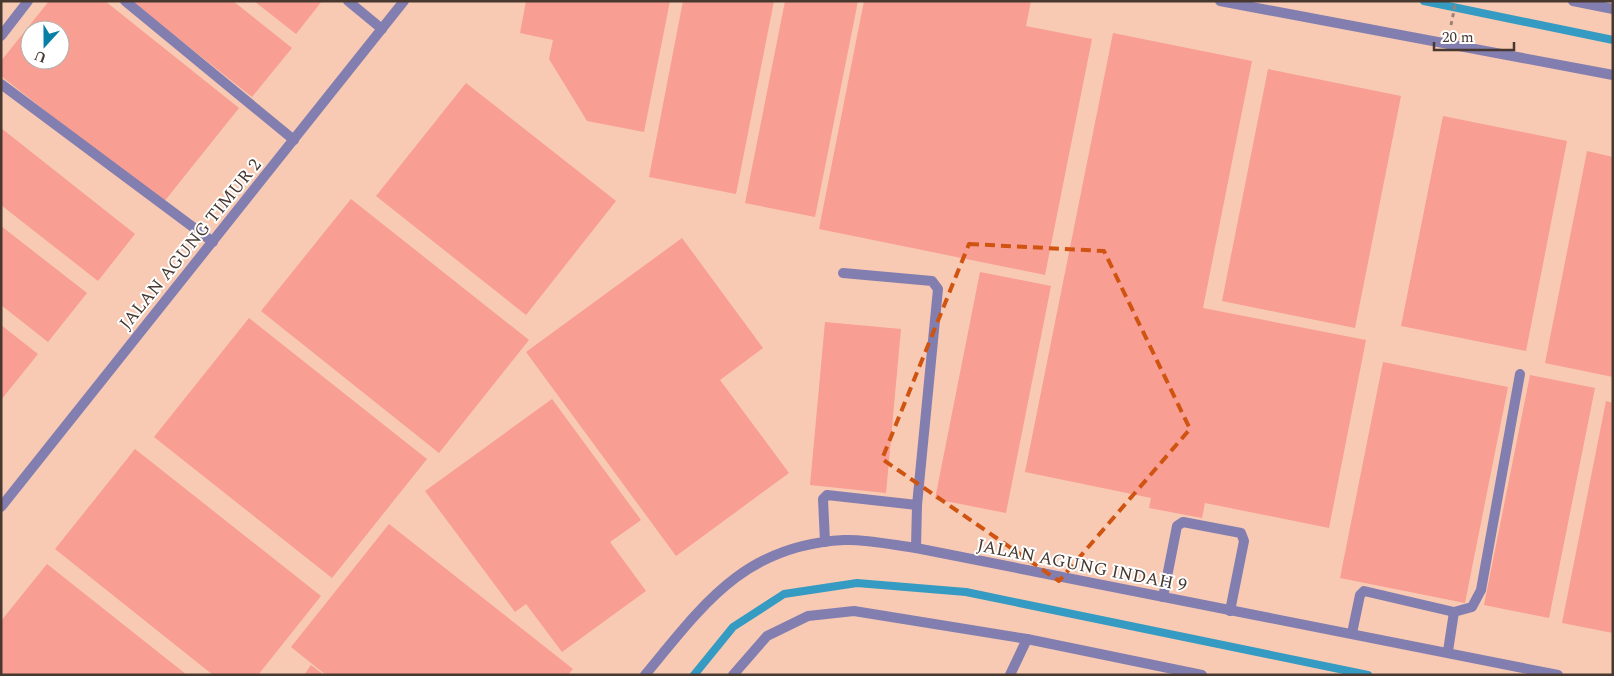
<svg xmlns="http://www.w3.org/2000/svg" width="1614" height="676" font-family="Spectral,serif">
  <style>
    .built { fill: #f8cab3; fill-rule: evenodd }
    .lines { fill: none; stroke-linecap: round; stroke-linejoin: round }
    .stream { stroke: #359bc3; stroke-width: 8 }
    .building { fill: #f89e92; fill-rule: evenodd }
    .path { stroke: #9c8274; stroke-width: 3; stroke-dasharray: 4 4; stroke-linecap: butt }
    .lane { stroke: #837eb0; stroke-width: 10 }
    .street { stroke: #837eb0; stroke-width: 10 }
    .marked { fill: none; stroke: #d05411; stroke-width: 4; stroke-dasharray: 10 6; stroke-linejoin: round }
    .labels { text-anchor: middle; stroke-width: 4; stroke-linejoin: round; paint-order: stroke }
    .street-label { font-size: 18px; fill: #473830; stroke: #fff }
  </style>
  <rect width="100%" height="100%" fill="#fbd5c1"/>
  <path class="built" d="M1,1h1612v674h-1612zM30,30h30v30h-30z"/>
  <g class="lines">
    <g class="stream">
      <path d="M1424,1l189,39"/>
      <path d="M694,675l39,-48 51,-33 73,-11 109,9 402,83"/>
    </g>
  </g>
  <g class="building">
    <path d="M49,1h56l134,107 -76,95 -162,-127v-15zM30,30h30v30h-30z"/>
    <path d="M131,1h102l59,47 -40,49z"/>
    <path d="M254,1h68l-26,33z"/>
    <path d="M526,1h144l-26,131 -57,-11 -38,-62 4,-19 -33,-7z"/>
    <path d="M683,1h91l-38,193 -87,-17z"/>
    <path d="M785,1h73l-43,216 -70,-14z"/>
    <path d="M864,1h167l-5,25 66,13 -47,236 -226,-46z"/>
    <path d="M1113,33l139,28 -49,247 163,32 -37,188 -124,-25 -3,15 -53,-10 2,-10 -126,-26z"/>
    <path d="M1268,69l133,27 -46,232 -133,-27z"/>
    <path d="M466,83l150,118 -90,114 -150,-119z"/>
    <path d="M1443,116l124,25 -41,210 -125,-25z"/>
    <path d="M1,128l134,106 -37,47 -97,-76z"/>
    <path d="M1587,151l26,6v220l-68,-14z"/>
    <path d="M351,199l178,141 -90,113 -178,-142z"/>
    <path d="M1,226l86,67 -39,49 -47,-37z"/>
    <path d="M682,238l81,110 -43,32 69,93 -113,83 -150,-204z"/>
    <path d="M980,272l71,14 -45,227 -71,-14z"/>
    <path d="M249,318l178,141 -95,119 -178,-141z"/>
    <path d="M825,322l76,7 -15,164 -76,-8z"/>
    <path d="M1,325l37,29 -37,46z"/>
    <path d="M1383,362l125,25 -43,216 -125,-25z"/>
    <path d="M1530,375l65,13 -46,230 -65,-13z"/>
    <path d="M552,399l89,121 -31,22 36,49 -84,61 -36,-48 -11,8 -90,-121z"/>
    <path d="M1606,401l7,2v230l-51,-10z"/>
    <path d="M135,449l186,147 -63,79h-45l-158,-126z"/>
    <path d="M389,524l184,145 -5,6h-242l-35,-28z"/>
    <path d="M47,564l140,111h-186v-54z"/>
    <path d="M311,665l13,10h-20z"/>
  </g>
  <g class="lines">
    <path class="path" d="M1451,25l5,-24"/>
    <g class="lane">
      <path d="M125,1l169,139"/>
      <path d="M348,1l34,28"/>
      <path d="M1,36l27,-35"/>
      <path d="M1,84l212,158"/>
      <path d="M825,542l-2,-43 4,-4 90,10 21,-216 -6,-8 -89,-8"/>
      <path d="M916,548l1,-43"/>
      <path d="M1163,597l14,-71 6,-4 58,11 3,8 -14,70"/>
      <path d="M1352,633l8,-38 4,-4 90,21"/>
      <path d="M1448,651l6,-39 18,-5 9,-17 39,-216"/>
      <path d="M1010,675l17,-36"/>
    </g>
    <g class="street">
      <path d="M1220,1l393,74"/>
      <path d="M1573,1l40,8"/>
      <path d="M1,507l403,-506"/>
      <path d="M645,675c58,-70 99,-130 199,-135 23,-1 49,5 72,8l642,127"/>
      <path d="M733,675l34,-39 41,-20 46,-5 173,28 175,36"/>
    </g>
  </g>
  <path class="marked" d="M969,244l135,7 86,178 -131,152 -177,-122z"/>
  <g class="labels">
    <g class="street-label">
      <text transform="translate(190 244) rotate(-51)" y="6">JALAN AGUNG TIMUR 2</text>
      <text transform="translate(1082 565) rotate(11)" y="6">JALAN AGUNG INDAH 9</text>
    </g>
  </g>
  <rect width="1614" height="676" fill="none" stroke="#473830" stroke-width="5"/>
  <g transform="translate(45 45) rotate(201)"><circle r="24" fill="#ffffff" stroke="#b5afac"/>
  <path d="M0-4L9 19L0 12L-9 19Z" fill="#0880a6"/>
  <text y="-8" font-size="14" font-weight="bold" text-anchor="middle" fill="#473830">U</text>
  </g>
  <path d="M1434 42v8h80v-8" fill="none" stroke="#473830" stroke-width="2.5"/>
  <text x="1442" y="42" font-size="15" fill="#473830" stroke="#ffffff" stroke-width="4" paint-order="stroke">20 m</text>
</svg>
